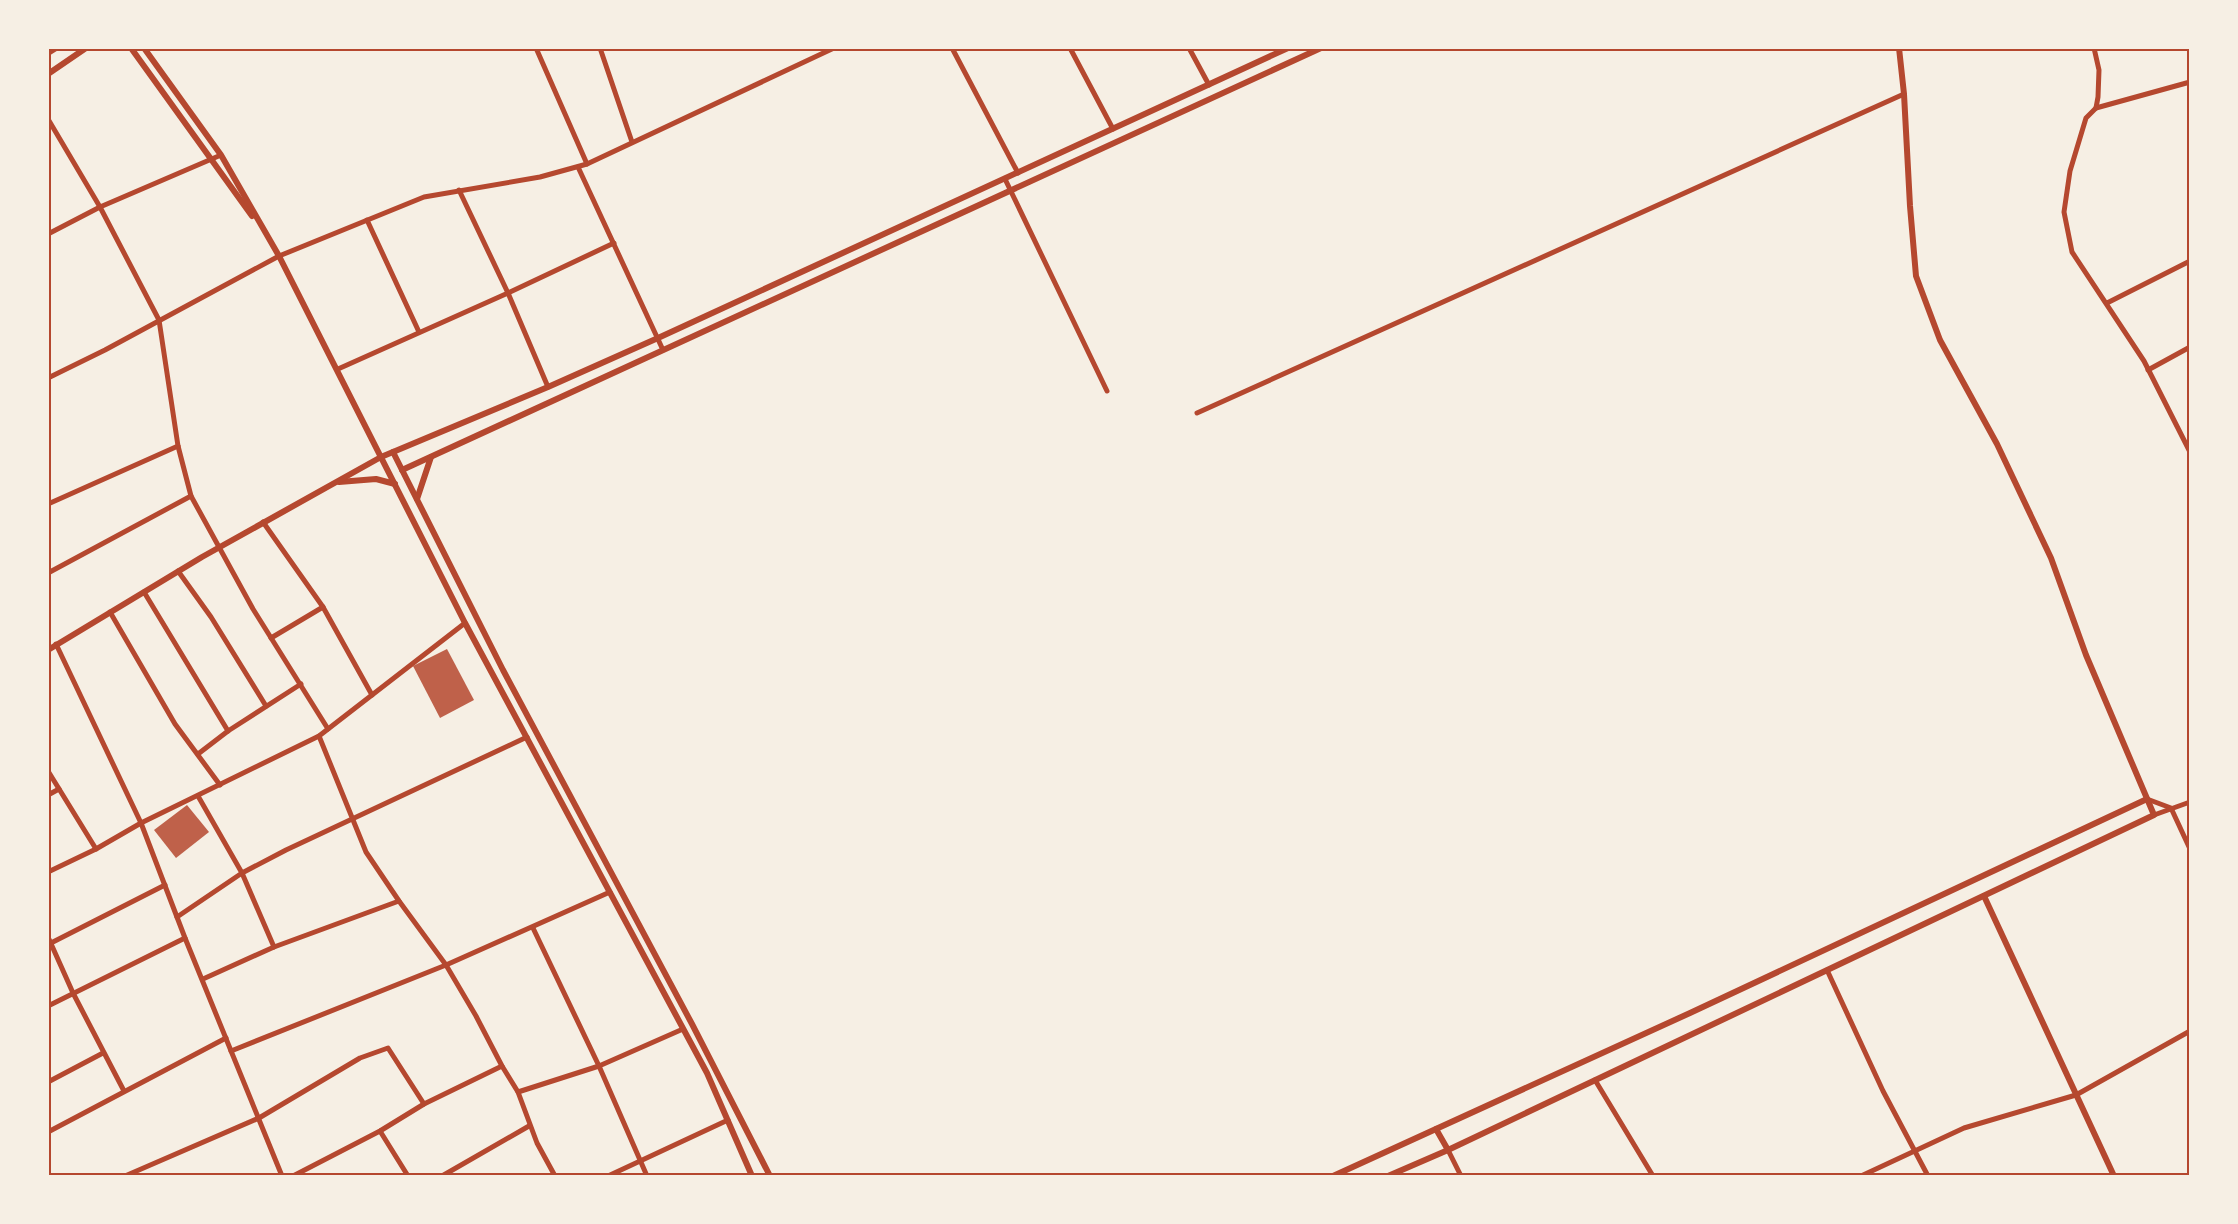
<svg xmlns="http://www.w3.org/2000/svg" width="2238" height="1224" font-family="'Titillium Web',sans-serif">
  <style>
    .building { fill: #bf614a }
    .lines { fill: none; stroke-linecap: round; stroke-linejoin: round }
    .minor { stroke: #b5482f; stroke-width: 5 }
    .tertiary { stroke: #b5482f; stroke-width: 6 }
    .neatline { fill: none; stroke: #b5482f; stroke-width: 2 }
  </style>
  <rect width="100%" height="100%" fill="#f6efe4"/>
  <g class="building">
    <path d="M447,649l27,51 -34,18 -27,-52z"/>
    <path d="M187,805l22,27 -33,26 -22,-28z"/>
  </g>
  <g class="lines">
    <g class="minor">
      <path d="M536,48l51,116"/>
      <path d="M600,48l32,94"/>
      <path d="M952,48l66,125"/>
      <path d="M1070,48l43,81"/>
      <path d="M1189,48l20,37"/>
      <path d="M2094,48l5,22 -1,27 -2,11 -10,10 -16,53 -6,41 8,40 72,109 46,91"/>
      <path d="M2096,108l94,-26"/>
      <path d="M48,119l52,88 59,113 19,126 13,50 62,113 75,120"/>
      <path d="M578,167l85,183"/>
      <path d="M1005,179l102,212"/>
      <path d="M459,190l49,103 40,94"/>
      <path d="M367,220l52,112"/>
      <path d="M48,234l52,-27 121,-52"/>
      <path d="M2107,303l83,-42"/>
      <path d="M338,369l170,-76 106,-50"/>
      <path d="M2148,370l42,-23"/>
      <path d="M48,378l57,-28 174,-94 145,-59 116,-20 47,-13 247,-116"/>
      <path d="M1197,413l707,-319"/>
      <path d="M48,504l130,-58"/>
      <path d="M263,522l60,85 49,88"/>
      <path d="M178,571l33,46 55,89"/>
      <path d="M48,573l143,-77"/>
      <path d="M144,592l84,139"/>
      <path d="M110,612l65,112 45,61"/>
      <path d="M271,638l52,-31"/>
      <path d="M56,644l85,179 44,115 97,238"/>
      <path d="M319,736l47,116 33,49 47,64 30,51 26,50 16,26 19,51 18,33"/>
      <path d="M198,754l30,-23 73,-47"/>
      <path d="M48,771l48,78"/>
      <path d="M48,795l11,-6"/>
      <path d="M198,796l44,77 32,74"/>
      <path d="M2147,799l24,9 19,41"/>
      <path d="M2154,815l36,-13"/>
      <path d="M48,872l48,-23 45,-26 178,-87 146,-113"/>
      <path d="M177,917l65,-44 44,-23 241,-113"/>
      <path d="M533,928l66,138 48,110"/>
      <path d="M48,937l25,56 51,98"/>
      <path d="M49,944l116,-59"/>
      <path d="M1827,970l56,121 45,85"/>
      <path d="M203,979l71,-32 125,-46"/>
      <path d="M48,1006l137,-68"/>
      <path d="M231,1051l215,-86 164,-73"/>
      <path d="M1595,1080l58,96"/>
      <path d="M48,1082l55,-29"/>
      <path d="M518,1092l81,-26 84,-37"/>
      <path d="M380,1131l28,45"/>
      <path d="M48,1132l178,-94"/>
      <path d="M1448,1150l13,26"/>
      <path d="M125,1176l134,-58 101,-60 28,-10 36,56"/>
      <path d="M293,1176l87,-45 44,-27 78,-38"/>
      <path d="M442,1176l87,-50"/>
      <path d="M608,1176l120,-56"/>
      <path d="M1861,1176l103,-48 112,-33 114,-64"/>
    </g>
    <g class="tertiary">
      <path d="M131,48l121,168"/>
      <path d="M144,48l77,107 58,101 186,367 242,450 45,103"/>
      <path d="M48,53l8,-5"/>
      <path d="M48,74l38,-26"/>
      <path d="M393,452l110,218 189,354 78,152"/>
      <path d="M402,470l919,-422"/>
      <path d="M339,482l37,-3 19,5"/>
      <path d="M417,499l14,-42"/>
      <path d="M48,650l154,-93 179,-100 167,-70 110,-49 630,-290"/>
      <path d="M1984,896l130,280"/>
      <path d="M1436,1129l12,21"/>
      <path d="M1333,1176l357,-163 457,-214"/>
      <path d="M1388,1176l60,-26 706,-335 -68,-160 -35,-97 -54,-114 -57,-104 -24,-64 -6,-70 -6,-112 -5,-46"/>
    </g>
  </g>
  <rect width="2238" height="1224" fill="none" stroke="#f6efe4" stroke-width="99"/>
  <rect x="50" y="50" width="2138" height="1124" class="neatline"/>
</svg>
